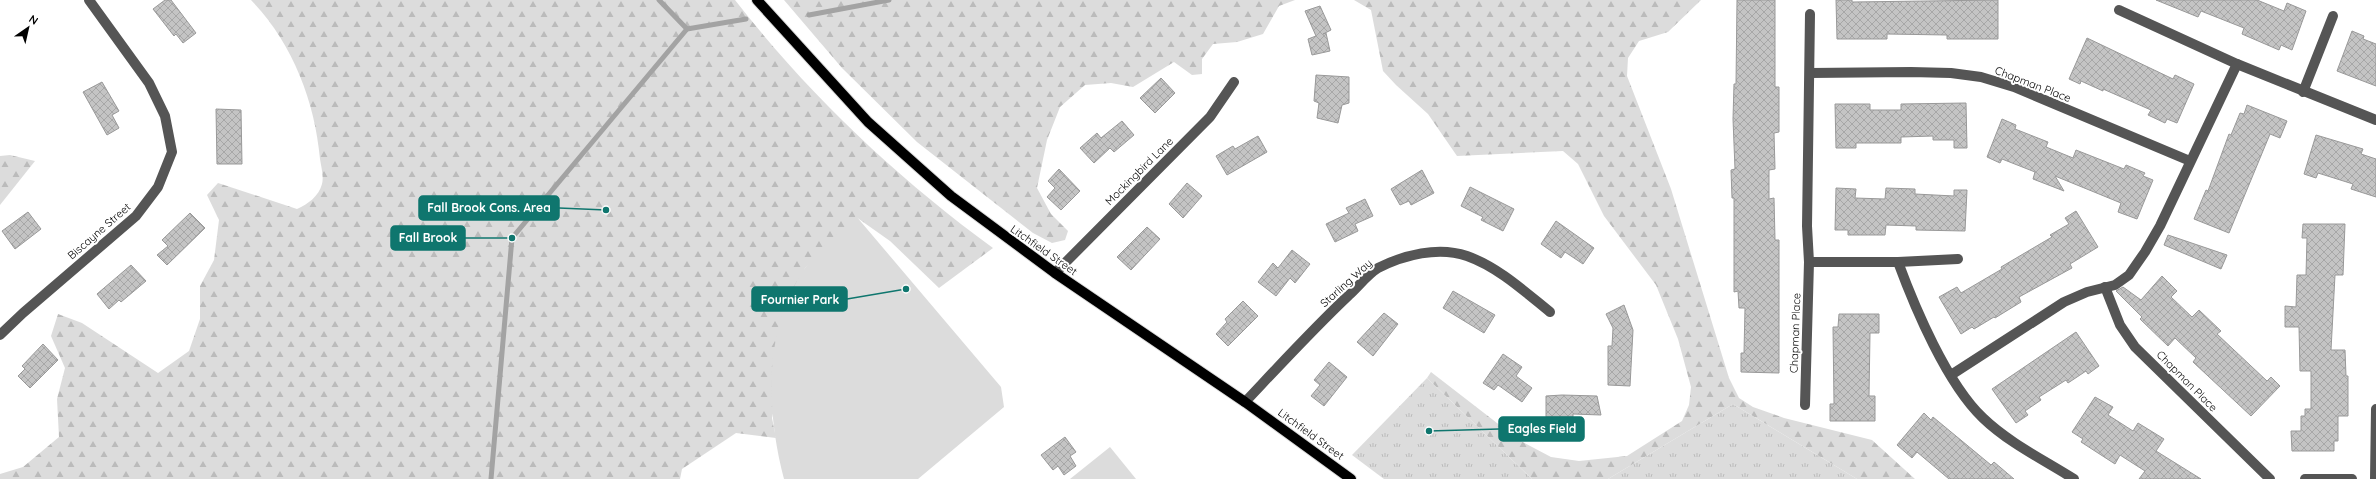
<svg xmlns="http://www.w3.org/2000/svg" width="2376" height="479" font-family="Quicksand,sans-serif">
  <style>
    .grass { fill: url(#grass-tufts) }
    .forest { fill: url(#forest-firs) }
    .pitch { fill: #dcdcdc }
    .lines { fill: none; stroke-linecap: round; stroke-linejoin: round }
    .stream { stroke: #a3a3a3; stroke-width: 5 }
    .building { fill: url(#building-cross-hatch); stroke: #999 }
    .major-casing { stroke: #dbdbdb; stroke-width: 12 }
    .minor { stroke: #555; stroke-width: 10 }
    .major { stroke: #000; stroke-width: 10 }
    .labels { text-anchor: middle; stroke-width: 4; stroke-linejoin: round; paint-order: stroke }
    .street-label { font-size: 11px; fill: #000; stroke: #fff }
    .leader { fill: none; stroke: #0f766e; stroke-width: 1.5 }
    .callout-dot { fill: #0f766e; stroke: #fff; stroke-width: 1.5 }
    .callout { fill: #0f766e; stroke: #0f766e; stroke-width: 1.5 }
    .callout-label { font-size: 12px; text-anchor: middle; font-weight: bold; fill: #fff }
  </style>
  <defs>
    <pattern id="grass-tufts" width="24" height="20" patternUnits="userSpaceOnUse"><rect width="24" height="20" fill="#dcdcdc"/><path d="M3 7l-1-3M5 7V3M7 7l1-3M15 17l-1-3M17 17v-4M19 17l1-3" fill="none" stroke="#bbb"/></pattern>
    <pattern id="forest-firs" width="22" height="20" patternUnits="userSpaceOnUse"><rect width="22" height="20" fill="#dcdcdc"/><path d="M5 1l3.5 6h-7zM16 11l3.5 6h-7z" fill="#bbb"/></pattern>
    <pattern id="building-cross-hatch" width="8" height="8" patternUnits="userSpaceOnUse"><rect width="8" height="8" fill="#c4c4c4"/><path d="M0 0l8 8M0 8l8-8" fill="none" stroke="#a7a7a7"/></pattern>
  </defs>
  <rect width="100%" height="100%" fill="#fff"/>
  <g class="grass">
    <path d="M1427,378l105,101h-148l-32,-24z"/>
    <path d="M1733,404l124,75h-249z"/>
  </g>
  <g class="forest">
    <path d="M251,0h484c73,94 162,178 258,248l-54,40 -49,-47 -34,-24 -51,51 -33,150 4,20 -40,-5 -54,36 -2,10h-680v-5l23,-7 36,-30 -2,-38 8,-31 -14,-32 7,-22 24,9 76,50 31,-22 11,-32v-33l14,-26 5,-40 -12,-25 11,-12 79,26c11,-5 22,-13 25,-25 2,-7 -1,-18 -2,-25 -5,-58 -28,-117 -69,-159z"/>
    <path d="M784,0h511l-16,6 -16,28 -26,8 -24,2 -11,15v15l-10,1 -18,-13 -41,25 -22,-4 -26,2 -25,22 -13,33 -10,48 14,26 17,17 -3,9 -13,3 -19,-10 -116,-91 -75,-74z"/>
    <path d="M1354,0h347l-33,32 -29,9 -11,17 -1,18 44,113 58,189 10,20 14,9 31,11 88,22 43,39h-58l-124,-75 -125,75h-76l-105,-101 4,-6 88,68 32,17 28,4 48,-5 55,-35 7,-16 2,-18 -13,-48 -22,-54 -52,-69 -26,-52 -15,-13 -106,5 -29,-42 -32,-29 -13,-14 -12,-61z"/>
    <path d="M10,155l25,6 -35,44v-49z"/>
  </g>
  <g class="pitch">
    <path d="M856,216l145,171 3,20 -86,72h-134c-18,-69 -21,-150 21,-211 14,-19 34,-35 51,-52z"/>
    <path d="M1110,447l26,32h-66z"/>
  </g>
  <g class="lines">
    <g class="stream">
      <path d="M659,0l28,29"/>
      <path d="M809,15l80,-15"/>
      <path d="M491,479l21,-241 175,-209 59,-10"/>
    </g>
  </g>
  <g class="building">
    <path d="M165,0h6l25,33 -13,10 -7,-9 -2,2 -21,-27z"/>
    <path d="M1737,0h38v87h4v45l-5,1 1,36 -6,1v29l5,-1 1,42h4v133l-38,-1v-19h3l1,-45h-6l-1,-17 -4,1v-94h-2l-1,-28 4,-1 -2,-50 1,-35h2z"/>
    <path d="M1836,0h16v2l146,-2v39h-51v-4l-60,-1v5h-50z"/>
    <path d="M2156,0h101l27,11 3,-8 19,8 -14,39 -11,-5 -2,5 -37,-16 2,-6 -43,-17 -3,6z"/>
    <path d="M1320,6l11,24 -8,4 3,-1 4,18 -18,4 -4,-16 8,-3 -11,-25z"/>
    <path d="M2352,31l12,5 -1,3 13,5v42l-39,-15z"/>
    <path d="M2087,38l86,41 2,-4 19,9 -17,39 -10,-4 -2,4 -17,-8 3,-5 -48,-21v2l-22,-10 -1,3 -11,-5z"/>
    <path d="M1316,75l33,2v26l-7,2 -4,18 -21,-5 2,-15 -5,-2z"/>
    <path d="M1161,78l14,15 -20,20 -15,-15z"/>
    <path d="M102,82l17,29 -7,4 7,13 -12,7 -24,-43z"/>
    <path d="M1966,103l1,45h-13v-8h-21v-4l-32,1v6h-45v5h-20l-1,-44h35v6h31v-6z"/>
    <path d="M2247,105l40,16 -7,17 -10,-4 -41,99 -35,-14 12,-29 2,1 21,-57 2,1 9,-22 4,1z"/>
    <path d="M216,109l25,1 1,54h-25z"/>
    <path d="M2002,119l14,6 -1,4 33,13 -2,5 27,11 3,-8 48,19 2,-4 19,8 -2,3 10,4 -16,39 -19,-7 3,-9 -66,-27 9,15 -31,-12 2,-7 -33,-13 -2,4 -13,-6z"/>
    <path d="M1122,121l12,14 -20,17 -4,-4 -16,15 -14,-15 17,-15 4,5z"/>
    <path d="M2316,135l47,14 -2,5 15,5v38l-25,-8 2,-5 -35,-11 -2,5 -12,-4z"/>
    <path d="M1258,136l9,16 -40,23 -11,-19 17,-10 2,3z"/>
    <path d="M1059,169l21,22 -19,19 -14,-13 8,-9 -7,-7z"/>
    <path d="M1422,170l12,23 -23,12 -2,-4 -9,4 -9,-16z"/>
    <path d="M1187,183l15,13 -19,22 -14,-14z"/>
    <path d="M1470,187l44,22 -11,22 -22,-11 2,-3 -22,-11z"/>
    <path d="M1836,188l20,1 -1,9 30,1 1,-11 29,1v5l39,2v-6h13l-2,41 -49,-1v-4l-30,-1 -1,10h-37v-5h-13z"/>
    <path d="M1365,199l8,17 -18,8 3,7 -23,11 -9,-18 23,-11 -3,-5z"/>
    <path d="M2076,211l22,36 -28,17 2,4 -53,29 2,5 -26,16 -1,-1 -20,12 -2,-2 -11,7 -22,-37 18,-10 4,6 41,-24 -1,-2 51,-30 -2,-2 19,-11 -4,-6z"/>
    <path d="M28,212l13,17 -26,20 -13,-18z"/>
    <path d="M190,213l15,15 -38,37 -10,-10 11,-9 -6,-6z"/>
    <path d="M1556,221l38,27 -11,16 -18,-12 -4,6 -20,-14z"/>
    <path d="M2303,224h42l-2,51h-8l-4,75h14l1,26h2v40h-10v25h-4v10h-42l-1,-20h10v-15h4v-7h6v-38h-11l-1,-44h-14v-21l11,1 1,-32h9l1,-37h-5z"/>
    <path d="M1147,227l13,12 -29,31 -14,-13z"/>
    <path d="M2168,235l59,20 -6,14 -57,-24z"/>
    <path d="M1292,250l18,14 -15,19 -5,-5 -14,18 -18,-14 15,-19 5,5z"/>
    <path d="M131,265l15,16 -25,21 -2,-2 -10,9 -12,-15z"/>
    <path d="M2162,276l15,15 -6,6 21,20 7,-7 22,21 -4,3 50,47 4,-4 9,9 -29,30 -58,-54 3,-4 -21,-20 -7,8 -28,-27 2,-2 -26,-26 7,-4 18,13z"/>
    <path d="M1453,291l42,24 -11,18 -41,-25z"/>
    <path d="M1243,301l15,15 -30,30 -12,-12 11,-12 -2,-3z"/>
    <path d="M1624,305l9,25 -3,56 -22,-1v-39h4l1,-18 -7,-14z"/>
    <path d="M1384,313l14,11 -25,32 -16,-14z"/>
    <path d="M1839,314h40v19h-9l-1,63h6v25h-45v-17h4l-1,-77h5z"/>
    <path d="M2076,332l23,34 -11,8 -2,-3 -18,12 -2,-3 -27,17 2,3 -16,11 3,4 -12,8 -24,-34z"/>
    <path d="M43,344l15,16 -28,28 -12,-12 7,-7 -3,-3z"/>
    <path d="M1503,354l19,13 -6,9 16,12 -10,14 -24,-17 -4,5 -11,-7z"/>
    <path d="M1329,362l18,15 -23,29 -13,-10 9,-11 -6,-5z"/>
    <path d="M1562,395l35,1 4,19 -28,-1v3h-27v-21z"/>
    <path d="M2095,397l18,10 -5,8 25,16 5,-8 26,16 -8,12 45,28h-62l6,-8 -25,-16 -5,9 -34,-22 2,-3 -11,-7z"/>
    <path d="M1924,413l7,7 2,-3 58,48 3,-3 20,17h-65l-32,-27 -5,6 -15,-13z"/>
    <path d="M1065,437l11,15 -6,4 6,10 -12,9 -6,-9 -5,4 -12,-15z"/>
  </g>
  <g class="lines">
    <g class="major-casing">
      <path id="major" d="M757,0l111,122 83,74 104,77 190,129 106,77"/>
    </g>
    <g class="minor">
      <path d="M2119,10l118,54 139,56"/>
      <path d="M1810,73l101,-1 40,1 30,4 33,10 176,74"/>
      <path d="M2303,92l30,-76"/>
      <path d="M1809,262h89l60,-3"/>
      <path d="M1898,262c17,46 49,122 85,156 26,25 61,42 91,61"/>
      <path d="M1055,273l155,-156 24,-35"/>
      <path d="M2105,287l15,38 15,22 135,132"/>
      <path d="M0,335l23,-22 113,-97 22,-29 14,-35 -7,-36 -16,-33 -60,-83"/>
      <path d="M1951,375l113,-73 23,-10 28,-7 14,-10 16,-23 15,-26 77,-162"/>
      <path d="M1245,402c34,-36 68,-73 104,-107 9,-8 19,-21 29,-27 26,-13 60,-22 89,-12 31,11 57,35 83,56"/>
      <path d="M1805,405l4,-143 -2,-36 3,-212"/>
      <path d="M2305,479h47"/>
      <path d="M2375,479l1,-70"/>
    </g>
    <use href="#major" class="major"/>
  </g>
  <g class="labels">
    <g class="street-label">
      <text transform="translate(2033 84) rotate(21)" y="4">Chapman Place</text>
      <text transform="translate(1139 171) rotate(-45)" y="4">Mockingbird Lane</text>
      <text transform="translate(99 231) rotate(-41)" y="4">Biscayne Street</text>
      <text transform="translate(1044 250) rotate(35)" y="4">Litchfield Street</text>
      <text transform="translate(1346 283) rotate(-42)" y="4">Starling Way</text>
      <text transform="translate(1795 333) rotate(-88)" y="4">Chapman Place</text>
      <text transform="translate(2187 381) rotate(45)" y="4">Chapman Place</text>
      <text transform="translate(1311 434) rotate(36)" y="4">Litchfield Street</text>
    </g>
  </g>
  <path class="leader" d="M606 210L559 208M512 238L465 238M906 289L847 299M1429 431L1499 429"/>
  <g class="callout-dot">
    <circle cx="606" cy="210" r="4"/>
    <circle cx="512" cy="238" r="4"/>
    <circle cx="906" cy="289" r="4"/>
    <circle cx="1429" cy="431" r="4"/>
  </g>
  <g class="callout">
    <rect x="419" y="196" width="140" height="24" rx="4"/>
    <rect x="391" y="226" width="74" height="24" rx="4"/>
    <rect x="752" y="287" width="95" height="24" rx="4"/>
    <rect x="1499" y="417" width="85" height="24" rx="4"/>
  </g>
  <g class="callout-label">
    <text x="489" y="212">Fall Brook Cons. Area</text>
    <text x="428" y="242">Fall Brook</text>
    <text x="800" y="304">Fournier Park</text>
    <text x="1542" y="433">Eagles Field</text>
  </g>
  <g transform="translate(28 28) rotate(34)" stroke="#ffffff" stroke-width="3" paint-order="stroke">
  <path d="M0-3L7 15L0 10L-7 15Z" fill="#000000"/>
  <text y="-6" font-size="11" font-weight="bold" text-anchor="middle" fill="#000000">N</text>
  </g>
</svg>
